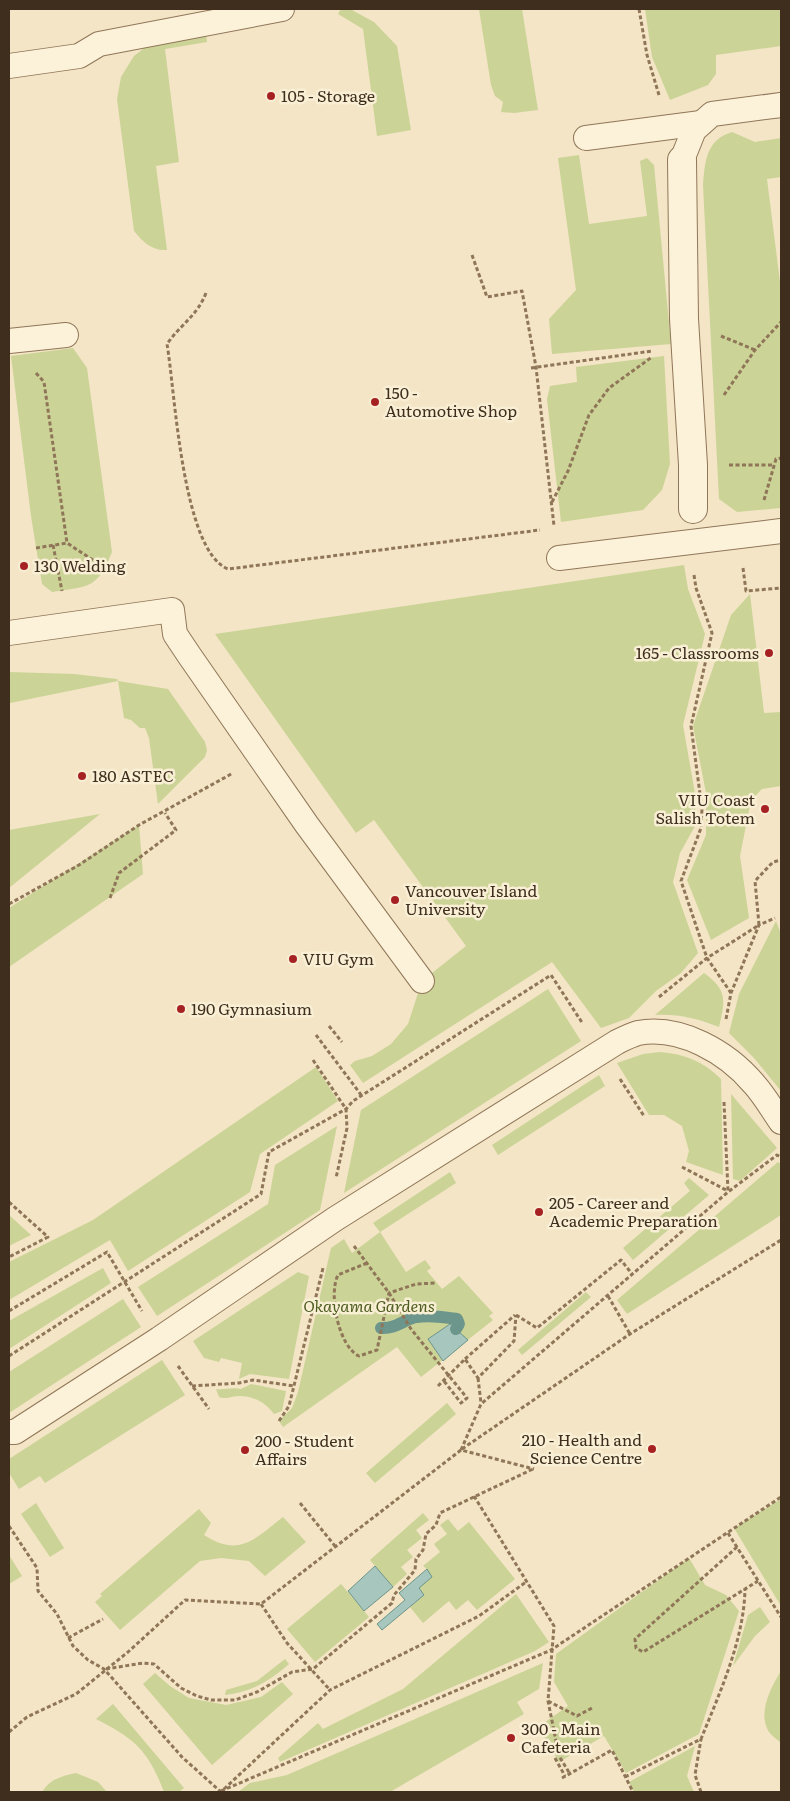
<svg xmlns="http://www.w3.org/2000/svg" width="790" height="1801" font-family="Literata,serif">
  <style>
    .green { fill: #cbd397 }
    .water { fill: #a7c6bd; stroke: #6c958b }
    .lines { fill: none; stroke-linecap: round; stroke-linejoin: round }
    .stream { stroke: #6c958b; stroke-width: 12 }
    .service-casing { stroke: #907658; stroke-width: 26 }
    .pedestrian-casing { stroke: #907658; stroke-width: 30 }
    .path { stroke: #907658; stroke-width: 3; stroke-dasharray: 4 2.5; stroke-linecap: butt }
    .service { stroke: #fcf2d9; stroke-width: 24 }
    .pedestrian { stroke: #fcf2d9; stroke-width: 28 }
    .poi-dot { fill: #a62122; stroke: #f9efd5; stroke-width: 2 }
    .labels { text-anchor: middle; stroke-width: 5; stroke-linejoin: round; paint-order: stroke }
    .poi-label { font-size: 16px; fill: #3f2e1e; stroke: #f9efd5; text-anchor: start }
    .park-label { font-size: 16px; font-style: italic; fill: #4e5d22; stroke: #f9efd5 }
  </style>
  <rect width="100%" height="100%" fill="#f3e5c5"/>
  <g class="green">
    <path d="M341,9h9l24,13 23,24 14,84 -34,6 -14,-107 -25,-15z"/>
    <path d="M479,9h43l16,101 -24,3 -13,-1 2,-10 -8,-6 -4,-11z"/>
    <path d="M645,9h136v37l-65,9v19l-8,11 -38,15 -18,-43z"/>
    <path d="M206,32l1,10 -42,7 14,113 -23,4 11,84c-15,1 -24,-8 -33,-19l-17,-132 4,-22 13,-21 22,-17z"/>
    <path d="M732,132l23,10 26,-4v39l-14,2 14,111v218l-44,4 -18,-13 -16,-314c2,-24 3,-45 29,-53z"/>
    <path d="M579,155l10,69 58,-8 -7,-55 7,-3 7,7 17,179 -119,10 -3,-35 27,-29 -18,-132z"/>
    <path d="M73,348l14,20 25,184c-15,37 -22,34 -60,40l-10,-8 -11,-68 -20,-160z"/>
    <path d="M664,356l6,108 -8,26 -19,20 -82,12 -14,-123 3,-13 27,-4 -1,-15z"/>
    <path d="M684,565l4,24 17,45 -22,91 13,74 -1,27 -15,27 -7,29 25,71 -17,20 -25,18 -27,27 -28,10 -49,-66 -189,121 -13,-18 5,-4 17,-5 19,-12 17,-20 14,-43 44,-35 -92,-126 -18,13 -141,-199z"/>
    <path d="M750,594l14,119 17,-1v74l-19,3 -11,11 -11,56 9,62 -38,22 -24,-60 19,-45v-42l-13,-67 38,-111z"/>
    <path d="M9,672l65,2 43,5 1,2 50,8 37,53 2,8 -2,7 -47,47 -9,-66 -4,-10h-5l-9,-8 -7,-2 -6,-37 -108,22z"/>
    <path d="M100,814l-91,74v-58z"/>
    <path d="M139,825l4,49 -134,93v-59z"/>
    <path d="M776,921l5,13v157l-27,-33 -25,-25 10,-39z"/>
    <path d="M704,973c24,17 21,28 15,54 -22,-9 -41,-13 -64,-12z"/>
    <path d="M548,989l33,52 -237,152 17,-83z"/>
    <path d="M660,1052c24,2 43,9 61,27l2,96 -37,-13 3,-11 -7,-25 -18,-11h-15l-32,-52 26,-9z"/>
    <path d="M316,1067l22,34 -78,53 -10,38 -122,79 -18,-31 -101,60v-38l84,-42z"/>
    <path d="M599,1075l6,11 -107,69 -6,-10z"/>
    <path d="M731,1094l46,54 -37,33 -7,-2z"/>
    <path d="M337,1126l-17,84 -163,106 -19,-29 130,-83 7,-39z"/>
    <path d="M778,1162l3,2v51l-154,99 -10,-14z"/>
    <path d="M450,1172l6,11 -76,49 26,40 19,-12 6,8 -4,3 15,18 17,-13 34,37 -4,3 4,4 -72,57 -24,-30 -114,80 -4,-6 13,-13 6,-16 33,-144 13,-9 8,14 28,-21 -7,-9z"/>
    <path d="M689,1178l20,17 -76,65 -10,-12 67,-57 -6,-8z"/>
    <path d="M9,1215l22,20 -22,11z"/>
    <path d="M103,1268l8,15 -102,66v-28z"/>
    <path d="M298,1272l11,4 -20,103 -39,-5 -11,5 3,-16 -21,-5 -2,4 -15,-4 -11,-17z"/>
    <path d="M586,1292l5,5 -69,58 -4,-5z"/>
    <path d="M123,1299l18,28 -132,86v-41z"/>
    <path d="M162,1360l23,35 -140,88 -5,-7 -21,13 -10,-16v-14z"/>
    <path d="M251,1384l35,7 -4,20 -8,3c-8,-11 -20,-18 -35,-18 -8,0 -12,4 -20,1l-3,-8c9,1 16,-2 25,0z"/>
    <path d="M447,1403l9,11 -81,69 -9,-10z"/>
    <path d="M781,1499v107l-47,-78z"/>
    <path d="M36,1503l28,45 -14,9 -29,-43z"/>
    <path d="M199,1509l12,14 -7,12c35,23 51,4 79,-18l23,25 -41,34 -16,-15 -28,-3 -21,3 -80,69 -25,-28 7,-6 -2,-2z"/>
    <path d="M423,1513l6,7 -13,10 6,8 -15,12 6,7 -12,10 6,7 -14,13 -23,-27z"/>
    <path d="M448,1519l10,12 11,-9 46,57 -38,31 -9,-10 -12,10 -7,-9 -26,22 -13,-16 14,-12 -5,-7 8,-19 -4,-3 17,-14 -6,-8 13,-10 -7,-9z"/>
    <path d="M9,1555l13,21 -13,8z"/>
    <path d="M689,1558l16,27 21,10 13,16 -40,123 -73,39 -22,-37 -45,26 -21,-35 30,-21 -14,-24 2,-28z"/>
    <path d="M341,1584l28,33 -54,45 -28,-33z"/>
    <path d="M516,1594l33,48 -14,9 -255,111 -2,-4 40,-35 5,6 80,-40z"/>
    <path d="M760,1607l10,15 -15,14 -22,30 15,-51z"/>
    <path d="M285,1659l4,5c-20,17 -37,28 -64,31l1,-5 31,-9z"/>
    <path d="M543,1663l-4,26 -22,13 7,12 -134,78h-152l12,-9 37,-8z"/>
    <path d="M781,1671v72c-3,-3 -9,-7 -12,-11 -12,-18 2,-45 12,-61z"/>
    <path d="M155,1673l15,13 19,12 37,7 35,-8 21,-15 11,12 -81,71 -69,-81z"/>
    <path d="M113,1704l71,84 -5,4h-15c-16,-42 -29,-53 -68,-73z"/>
    <path d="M695,1746l-8,30 7,16h-60l-5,-10z"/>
    <path d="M76,1773l22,9 9,10h-65c8,-13 20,-16 34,-19z"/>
  </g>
  <g class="water">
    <path d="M450,1324l18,16 -25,21 -15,-22z"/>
    <path d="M375,1566l18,21 -29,24 -16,-20z"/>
    <path d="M427,1569l5,8 -13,11 5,7 -42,35 -5,-6 28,-24 -6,-7z"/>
  </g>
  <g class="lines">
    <path class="stream" d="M381,1328c15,1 22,-8 35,-11 12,-2 29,0 41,2l2,5 -3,5"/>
    <g class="service-casing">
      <g id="service">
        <path d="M9,66l70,-10 20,-12 183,-35"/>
        <path d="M586,138l115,-15"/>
        <path d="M682,160l12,-30 18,-16 69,-9"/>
        <path d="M9,341l57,-6"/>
        <path d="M559,558l222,-27"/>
        <path d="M9,633l163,-23 3,24 14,21 118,170 115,156"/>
        <path d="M9,1432h6l144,-93 176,-120 282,-177c6,-3 14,-7 21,-9 42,-8 89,19 116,51 10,11 18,25 27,38"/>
      </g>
    </g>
    <g class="pedestrian-casing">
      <path id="pedestrian" d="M682,160l2,159 9,146v44"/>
    </g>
    <g class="path">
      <path d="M639,9l8,46 12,40"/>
      <path d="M472,255l15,42 35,-6 14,76 18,159"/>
      <path d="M206,293c-9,23 -25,31 -39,51 8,46 15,207 61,225l312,-39"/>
      <path d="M721,336l34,14"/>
      <path d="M531,368l121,-17"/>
      <path d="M36,373l8,9 23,161"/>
      <path d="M724,395l31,-45 26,-28"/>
      <path d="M729,465h45"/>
      <path d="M764,500l12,-41 5,-1"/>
      <path d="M552,502l16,-31 21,-56 20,-27 43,-31"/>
      <path d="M53,545l9,46"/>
      <path d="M36,548l31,-5 44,29"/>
      <path d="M743,568l3,23 35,-3"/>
      <path d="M694,575l2,13 16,45 -21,93 11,83 -1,19 -20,53 26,77 24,35"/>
      <path d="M110,898l9,-25 57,-43 -11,-17"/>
      <path d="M9,904l70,-39 60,-40 94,-52"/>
      <path d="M659,997l48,-39 52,-33 -4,-44 18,-19 8,-2"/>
      <path d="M726,1019l5,-26 28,-68 16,-7"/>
      <path d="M329,1026l13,16"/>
      <path d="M316,1035l46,61"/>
      <path d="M313,1060l33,49 1,19 -11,50"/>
      <path d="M620,1079l24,37"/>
      <path d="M724,1102l4,89"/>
      <path d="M682,1167l46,24"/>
      <path d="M9,1202l39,35 -39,20"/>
      <path d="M354,1246l35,47 22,36 56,69 -6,5 -17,-22"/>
      <path d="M367,1263l-29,12c-10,20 1,72 21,81l18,-6 12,-57 27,-9 21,-1"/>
      <path d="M608,1296l22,38"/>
      <path d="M9,1311l98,-59 35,59"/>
      <path d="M516,1315l21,13 84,-68 11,14"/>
      <path d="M9,1356l252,-162 8,-42 77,-43 7,-8 198,-126 32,49"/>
      <path d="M465,1359l50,-44"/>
      <path d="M178,1366l31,43"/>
      <path d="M478,1378l3,25"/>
      <path d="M192,1386l47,-3 14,-3 41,6"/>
      <path d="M438,1386l27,-27 13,19 36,-37 2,-26"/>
      <path d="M279,1421l10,-15 34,-138"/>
      <path d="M462,1449l168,-115 151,-94"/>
      <path d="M461,1450l20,-46 247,-212 49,-37 4,2"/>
      <path d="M474,1496l80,130 -6,75 11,55 11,18"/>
      <path d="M300,1503l35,43"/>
      <path d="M9,1526l28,42 1,23 19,23 16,32 15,14 16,9 78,88 39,35"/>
      <path d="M728,1533l53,84"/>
      <path d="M737,1547l-102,92 1,9 7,4 115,-71"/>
      <path d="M261,1604l26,39 43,47"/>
      <path d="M68,1638l35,-19"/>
      <path d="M106,1669l37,-6 11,1 27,24 16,8 14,4h24l22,-8 35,-20 21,-3 79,-66 2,-8 21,-25 1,-11 7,-9 3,-16 10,-9 4,-12 93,-44"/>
      <path d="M548,1701l29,15 15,-8"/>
      <path d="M9,1732l18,-15 49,-23 52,-42 57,-52 76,4 200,-154 73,19"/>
      <path d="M555,1758l10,18"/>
      <path d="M625,1777l76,-38c19,-47 43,-99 44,-150"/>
      <path d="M562,1778l50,-28 21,42"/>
      <path d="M224,1789l106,-99 149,-74 47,-34"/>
      <path d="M221,1791l330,-141 230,-153"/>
      <path d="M701,1792l-6,-17 6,-36"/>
    </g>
    <use href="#service" class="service"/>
    <use href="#pedestrian" class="pedestrian"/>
  </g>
  <g class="poi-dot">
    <circle cx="271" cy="96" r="5"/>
    <circle cx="375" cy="402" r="5"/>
    <circle cx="24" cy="566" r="5"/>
    <circle cx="769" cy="653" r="5"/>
    <circle cx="82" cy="776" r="5"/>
    <circle cx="765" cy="809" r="5"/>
    <circle cx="395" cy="900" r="5"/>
    <circle cx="293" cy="959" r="5"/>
    <circle cx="181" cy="1009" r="5"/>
    <circle cx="539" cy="1212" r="5"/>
    <circle cx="652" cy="1449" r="5"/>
    <circle cx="245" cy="1450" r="5"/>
    <circle cx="511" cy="1738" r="5"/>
  </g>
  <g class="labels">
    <g class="poi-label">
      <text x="281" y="102">105 - Storage</text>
      <text x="385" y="399">150 -<tspan x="385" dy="18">Automotive Shop</tspan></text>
      <text x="34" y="572">130 Welding</text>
      <text x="759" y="659" text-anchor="end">165 - Classrooms</text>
      <text x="92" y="782">180 ASTEC</text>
      <text x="755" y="806" text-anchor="end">VIU Coast<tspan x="755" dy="18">Salish Totem</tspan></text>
      <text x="405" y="897">Vancouver Island<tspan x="405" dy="18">University</tspan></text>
      <text x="303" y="965">VIU Gym</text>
      <text x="191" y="1015">190 Gymnasium</text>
      <text x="549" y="1209">205 - Career and<tspan x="549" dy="18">Academic Preparation</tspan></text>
      <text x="642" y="1446" text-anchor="end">210 - Health and<tspan x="642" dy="18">Science Centre</tspan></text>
      <text x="255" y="1447">200 - Student<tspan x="255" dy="18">Affairs</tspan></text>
      <text x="521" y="1735">300 - Main<tspan x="521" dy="18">Cafeteria</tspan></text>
    </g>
    <g class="park-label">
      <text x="369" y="1312">Okayama Gardens</text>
    </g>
  </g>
  <rect width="790" height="1801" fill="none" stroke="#3f2e1e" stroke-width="20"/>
</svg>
